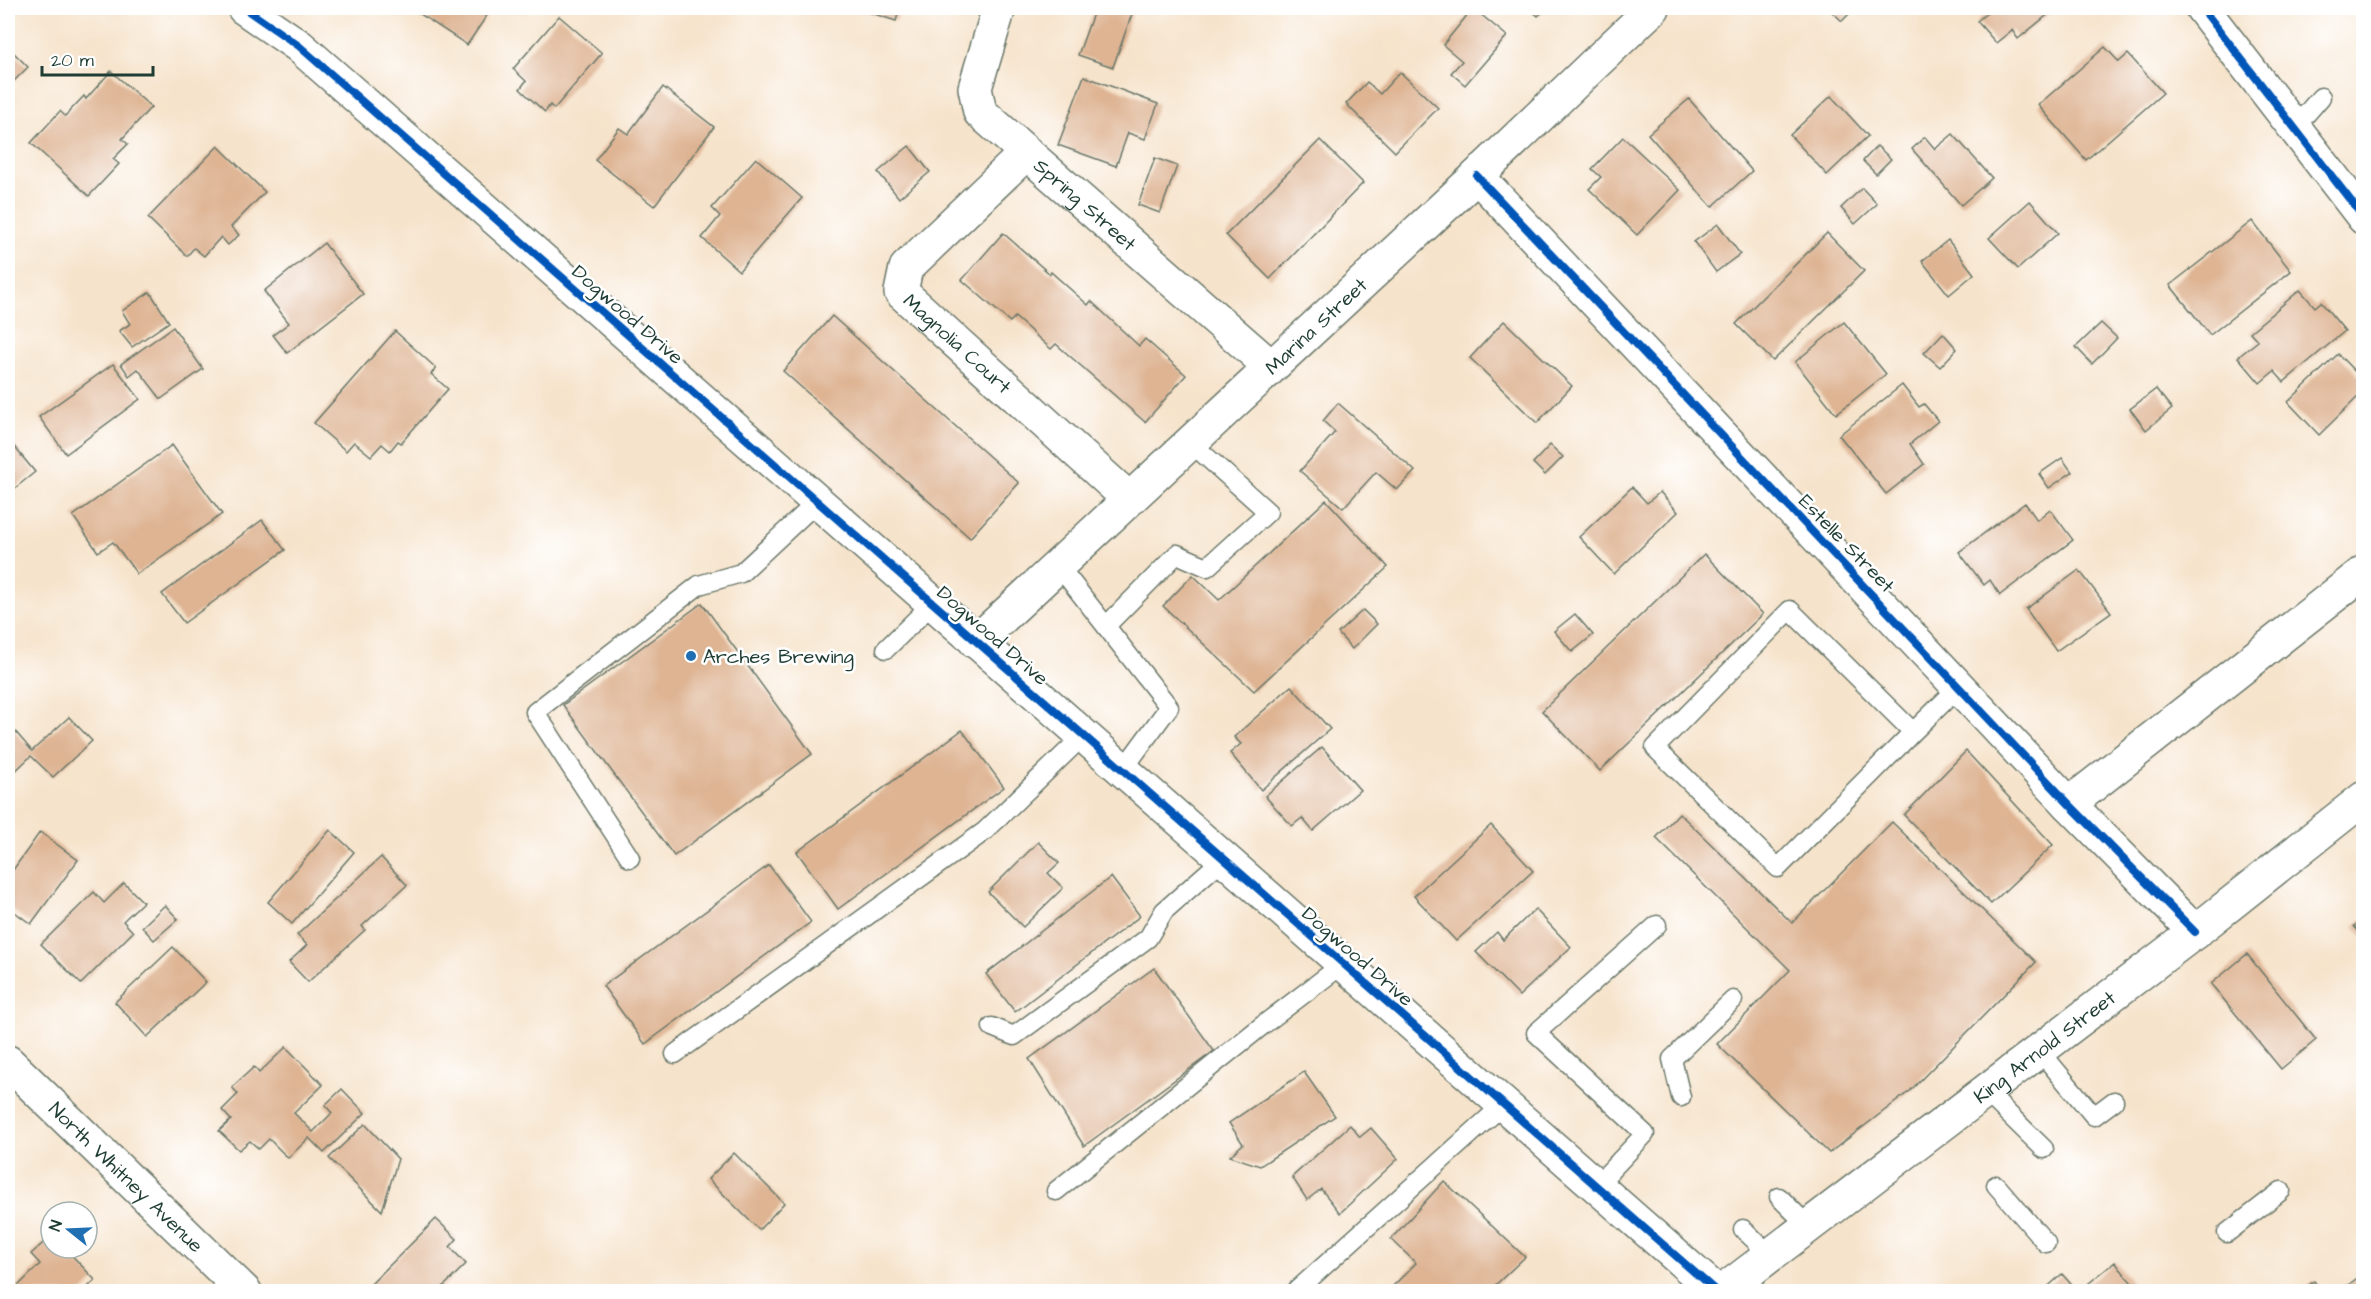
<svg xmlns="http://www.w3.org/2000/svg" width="2371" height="1299" font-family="'Architects Daughter',sans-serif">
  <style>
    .building { fill: #deb493 }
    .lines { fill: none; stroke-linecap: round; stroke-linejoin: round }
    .lane-casing { stroke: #6a7769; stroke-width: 21 }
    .street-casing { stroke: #6a7769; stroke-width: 36 }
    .primary-casing { stroke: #6a7769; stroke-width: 36 }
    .lane { stroke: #fff; stroke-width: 18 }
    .street { stroke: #fff; stroke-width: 33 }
    .primary { stroke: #fff; stroke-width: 33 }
    .cycleway-casing { stroke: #fff; stroke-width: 11 }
    .cycleway { stroke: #0057b8; stroke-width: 8 }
    .poi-dot { fill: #1f6fb2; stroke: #fff; stroke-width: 2 }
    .labels { text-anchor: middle; stroke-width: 5; stroke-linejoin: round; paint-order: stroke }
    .street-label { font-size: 20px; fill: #1f3d34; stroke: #fff }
    .poi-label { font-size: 20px; fill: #1f3d34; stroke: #fff; text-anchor: start }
  </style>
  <rect width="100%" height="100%" fill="#fff"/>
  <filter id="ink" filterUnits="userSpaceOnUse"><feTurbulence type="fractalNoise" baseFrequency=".0167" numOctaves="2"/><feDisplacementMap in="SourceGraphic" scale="12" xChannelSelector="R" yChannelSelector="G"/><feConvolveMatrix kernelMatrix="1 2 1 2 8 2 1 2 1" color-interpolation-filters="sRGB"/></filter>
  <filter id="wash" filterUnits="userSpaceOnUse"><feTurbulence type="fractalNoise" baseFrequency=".008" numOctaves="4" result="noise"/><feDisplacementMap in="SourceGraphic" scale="24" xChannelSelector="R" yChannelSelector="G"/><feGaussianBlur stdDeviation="1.35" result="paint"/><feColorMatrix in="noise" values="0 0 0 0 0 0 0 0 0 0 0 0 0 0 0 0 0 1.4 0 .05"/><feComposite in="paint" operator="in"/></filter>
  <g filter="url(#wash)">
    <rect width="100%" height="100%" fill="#f6e3cb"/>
    <g id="blocks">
      <g class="building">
        <path d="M411,8h81l-25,37z"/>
        <path d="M856,8h44l-4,13z"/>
        <path d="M1095,8h28l10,3 -20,56 -35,-12z"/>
        <path d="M1473,8l34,28 -42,49 -14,-12 11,-12 -19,-16z"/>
        <path d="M1529,8h18l-9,8z"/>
        <path d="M1828,8h27l-13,13z"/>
        <path d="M1993,8h63l-38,31 -6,-9 -16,13 -19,-22z"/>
        <path d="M559,16l43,37 -48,56 -4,-4 -5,7 -25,-23 6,-8 -13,-12z"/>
        <path d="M8,47l20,20 -20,20z"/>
        <path d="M2105,47l14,15 9,-8 35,39 -77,67 -48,-55z"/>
        <path d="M111,71l40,36 -29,32 6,5 -15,15 6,5 -30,32 -58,-53 29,-32 5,5 19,-20 2,3z"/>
        <path d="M1400,72l38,36 -43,44 -49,-48 21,-22 13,12z"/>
        <path d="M1084,76l74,28 -13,35 -17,-6 -12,33 -58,-21z"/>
        <path d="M663,87l51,40 -60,79 -59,-46 24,-32 9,6z"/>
        <path d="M1831,96l37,40 -41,39 -37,-40z"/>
        <path d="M1689,99l63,72 -40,36 -64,-73z"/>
        <path d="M1953,134l39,44 -31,27 -49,-56 13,-12 10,12z"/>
        <path d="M1623,137l57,53 -43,45 -48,-46 12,-12 -9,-8z"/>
        <path d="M1320,140l43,43 -93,96 -44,-44z"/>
        <path d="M218,146l47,46 -34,35 8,8 -11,10 -7,-8 -17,19 -10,-8 -7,8 -39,-38z"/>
        <path d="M909,146l21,26 -31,26 -21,-26z"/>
        <path d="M1877,146l14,13 -15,15 -13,-13z"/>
        <path d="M756,158l46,40 -63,73 -37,-33 18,-22 -8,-8z"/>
        <path d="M1155,158l22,8 -17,47 -22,-8z"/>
        <path d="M1862,188l15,16 -22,20 -14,-16z"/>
        <path d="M2030,201l28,32 -40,36 -29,-31z"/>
        <path d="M2252,221l39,50 -81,64 -40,-50z"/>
        <path d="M1718,224l22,30 -24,18 -22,-30z"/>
        <path d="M1003,233l47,41 1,-2 37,33 3,-4 48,45 6,-7 41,36 -41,47 -89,-78 -5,5 -36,-32 -5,5 -48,-42z"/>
        <path d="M1827,233l37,38 -91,90 -37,-37z"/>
        <path d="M1948,240l26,34 -25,21 -27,-34z"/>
        <path d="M324,243l39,51 -76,59 -14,-18 16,-12 -25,-32z"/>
        <path d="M2300,290l15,17 6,-5 24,29 -61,51 -10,-11 -14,12 -22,-26 20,-16 -8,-9z"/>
        <path d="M150,292l19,30 -37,25 -13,-16 11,-7 -8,-13z"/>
        <path d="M832,316l187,167 -49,55 -187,-167z"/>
        <path d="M1504,321l68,65 -35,37 -67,-65z"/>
        <path d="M1844,322l42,52 -50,40 -41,-52z"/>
        <path d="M2101,323l16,15 -25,26 -16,-17z"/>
        <path d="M173,327l30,42 -42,30 -23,-30 -9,7 -8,-12z"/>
        <path d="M395,331l41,37 -5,6 17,15 -47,54 -3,-2 -8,10 -8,-7 -11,12 -17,-14 -8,9 -32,-28z"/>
        <path d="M1943,333l14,16 -17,18 -16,-14z"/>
        <path d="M2338,354l26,27v10l-45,44 -31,-33z"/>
        <path d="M113,364l27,35 -74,55 -27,-37z"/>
        <path d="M1902,385l17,22 5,-3 14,17 -28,23 14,20 -38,30 -47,-59z"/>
        <path d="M2156,389l16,20 -26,21 -16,-21z"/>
        <path d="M1338,403l77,68 -18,19 -21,-18 -33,36 -43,-37 35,-39 -12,-11z"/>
        <path d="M12,444l23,28 -21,17 -6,-9v-32z"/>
        <path d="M172,445l50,69 -85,60 -24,-32 -15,10 -25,-36z"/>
        <path d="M1550,445l13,12 -18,18 -12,-12z"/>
        <path d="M2062,458l10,14 -23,16 -10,-14z"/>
        <path d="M1632,487l15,16 13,-11 18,20 -64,62 -35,-37z"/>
        <path d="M1326,500l62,67 -134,124 -91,-85 30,-31 26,25z"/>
        <path d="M2025,503l12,17 13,-11 23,31 -73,55 -10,-15 -6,5 -25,-33z"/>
        <path d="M262,520l23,30 -101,73 -22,-29z"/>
        <path d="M1704,554l59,60 -163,157 -58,-60z"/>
        <path d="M2079,570l32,42 -55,39 -30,-42z"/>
        <path d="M702,603l110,151 -138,102 -111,-151z"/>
        <path d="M1363,610l14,14 -25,25 -14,-16z"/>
        <path d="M1575,614l18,21 -21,17 -18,-21z"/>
        <path d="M1291,686l39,43 -69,61 -31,-37 11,-9 -7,-7z"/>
        <path d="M69,717l23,24 -39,36 -22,-21 -23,22v-55l24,28z"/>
        <path d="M962,730l42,57 -166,122 -41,-57z"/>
        <path d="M1322,747l38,43 -47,41 -11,-13 -10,8 -27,-30z"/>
        <path d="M1966,751l87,94 -62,59 -87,-89z"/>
        <path d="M1679,813l113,110 100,-101 144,140 -126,129 -81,62 -112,-109 73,-74 -134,-132z"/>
        <path d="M1491,825l42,46 -77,70 -42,-45z"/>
        <path d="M330,830l24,22 -62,72 -24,-22z"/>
        <path d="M40,832l38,28 -47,64 -23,-17v-30z"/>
        <path d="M1038,842l21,21 -11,10 15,15 -40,39 -35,-35z"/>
        <path d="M381,857l26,28 -45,41 3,4 -57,52 -19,-20 18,-17 -10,-10z"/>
        <path d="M769,865l42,57 -166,122 -42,-58z"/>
        <path d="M1111,877l29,39 -125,96 -29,-38z"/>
        <path d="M124,883l19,19 -20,19 10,11 -52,52 -40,-40 53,-52 10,11z"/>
        <path d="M165,905l13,14 -24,21 -12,-13z"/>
        <path d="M1535,909l36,38 -52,49 -43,-44 21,-20 6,8z"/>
        <path d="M2364,918v20l-10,-12z"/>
        <path d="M173,947l33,35 -59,55 -32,-35z"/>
        <path d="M2247,954l69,86 -35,29 -70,-85z"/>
        <path d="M1154,968l60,83 -130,95 -55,-87z"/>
        <path d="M286,1047l37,38 -29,28 19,19 19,-19 -7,-8 17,-16 23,24 -41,40 -15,-15 -21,20 -19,-19 -10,10 -9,-8 -11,9 -20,-19 12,-11 -9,-10 16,-16 -6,-7 22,-20 5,6z"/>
        <path d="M1304,1072l31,44 -75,50 -30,-10 13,-12 -14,-21z"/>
        <path d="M365,1124l33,35 -16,52 -53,-53z"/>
        <path d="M1350,1125l10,12 11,-9 27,31 -58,54 -19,-24 -14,11 -15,-23z"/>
        <path d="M734,1153l50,50 -25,27 -51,-51z"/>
        <path d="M1444,1181l81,76 -37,35h-101l29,-29 -25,-24z"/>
        <path d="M436,1219l21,20 -7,8 16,17 -28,28h-61l-7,-7z"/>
        <path d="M51,1236v12h14l30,32 -12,12h-71l28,-28 -9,-10z"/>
        <path d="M2115,1262l24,30h-61z"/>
        <path d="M2364,1273v19h-25z"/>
        <path d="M2062,1274l16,18h-36z"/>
        <path d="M2314,1281l8,11h-22z"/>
        <path d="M1552,1285l5,7h-14z"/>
      </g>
    </g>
  </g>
  <g filter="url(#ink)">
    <use href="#blocks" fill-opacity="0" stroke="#6a7769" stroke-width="1.5"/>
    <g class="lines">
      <g class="lane-casing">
        <g id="lane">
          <path d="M2295,127l26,-30"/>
          <path d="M1058,565l111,142 -47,64"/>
          <path d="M1106,626l71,-72 30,13 61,-55 -78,-70"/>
          <path d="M886,649l46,-45"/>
          <path d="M1913,732l-123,-122 -135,138 123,120 135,-136 47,-46"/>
          <path d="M630,858l-95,-146 164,-127 42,-12 76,-71"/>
          <path d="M992,1027l22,9 134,-98 16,-27 59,-52"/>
          <path d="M2039,1050l55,66 20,-15"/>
          <path d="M675,1054l310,-223 98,-95"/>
          <path d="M1985,1091l59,58"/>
          <path d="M1681,1097l-9,-38 61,-59"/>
          <path d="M1996,1185l50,58"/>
          <path d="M1596,1186l49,-52 -109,-101 121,-108"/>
          <path d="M1056,1191l207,-166 80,-61"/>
          <path d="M1779,1197l29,29"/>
          <path d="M1743,1229l27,26"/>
          <path d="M2227,1233l54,-42"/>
          <path d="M1295,1292l208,-187"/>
        </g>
      </g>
      <g class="street-casing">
        <g id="street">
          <path id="s1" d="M999,8l-24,80 5,24 291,255"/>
          <path d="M2202,8l162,210"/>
          <path id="s2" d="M1026,153l-120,115 -5,24 228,207"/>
          <path d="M1477,176l592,628 126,128"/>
          <path id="s3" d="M976,642l501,-466 176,-168"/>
          <path d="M2069,804l295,-232"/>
          <path id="s4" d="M8,1062l237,230"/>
          <path id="s5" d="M1722,1292l473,-360 169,-134"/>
        </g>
      </g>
      <g class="primary-casing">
        <path id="primary" d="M244,8l55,38 1418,1246"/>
      </g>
      <use href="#lane" class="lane"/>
      <use href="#street" class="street"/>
      <use href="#primary" class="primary"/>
      <g class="cycleway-casing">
        <g id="cycleway">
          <path d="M244,8l55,38 1418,1246"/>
          <path d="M2202,8l162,210"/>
          <path d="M1477,176l592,628 126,128"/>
        </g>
      </g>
      <use href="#cycleway" class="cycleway"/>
    </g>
  </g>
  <circle class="poi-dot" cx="691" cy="656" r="6"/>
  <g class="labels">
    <g class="street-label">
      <text dy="7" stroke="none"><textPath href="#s1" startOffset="248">Spring Street</textPath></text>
      <text transform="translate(628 314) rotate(41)" y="7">Dogwood Drive</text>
      <text dy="7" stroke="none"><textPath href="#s3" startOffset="464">Marina Street</textPath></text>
      <text dy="7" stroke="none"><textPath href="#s2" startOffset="267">Magnolia Court</textPath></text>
      <text transform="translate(1847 543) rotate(46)" y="7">Estelle Street</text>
      <text transform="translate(993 635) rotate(41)" y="7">Dogwood Drive</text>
      <text transform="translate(1358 956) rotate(41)" y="7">Dogwood Drive</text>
      <text dy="7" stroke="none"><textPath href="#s5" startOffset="405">King Arnold Street</textPath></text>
      <text dy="7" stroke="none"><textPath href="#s4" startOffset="165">North Whitney Avenue</textPath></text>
    </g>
    <g class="poi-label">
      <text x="703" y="663">Arches Brewing</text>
    </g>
  </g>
  <rect width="2371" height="1299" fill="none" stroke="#fff" stroke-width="30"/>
  <g transform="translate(69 1230) rotate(288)"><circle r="28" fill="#ffffff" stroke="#a5b1ae" stroke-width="1.5"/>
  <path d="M0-4.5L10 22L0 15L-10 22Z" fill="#1f6fb2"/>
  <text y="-9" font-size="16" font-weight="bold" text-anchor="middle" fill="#1f3d34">N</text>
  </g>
  <path d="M42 66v9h111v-9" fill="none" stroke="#1f3d34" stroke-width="3"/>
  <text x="51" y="66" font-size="18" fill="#1f3d34" stroke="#ffffff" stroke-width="4.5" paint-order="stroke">20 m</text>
</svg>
